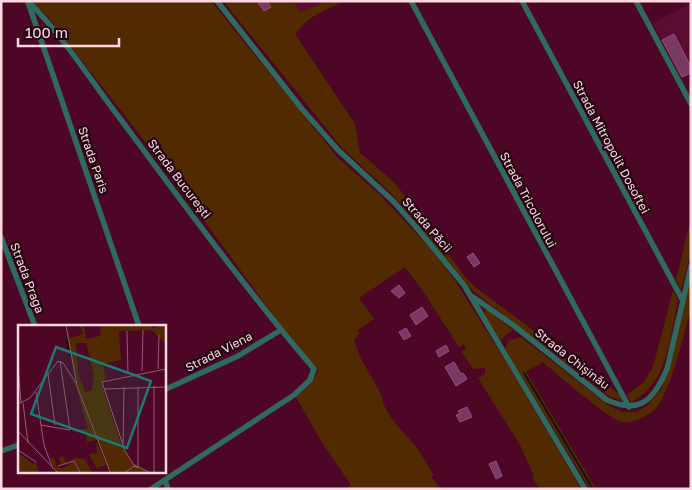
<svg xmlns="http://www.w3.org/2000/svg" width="692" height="490" font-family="'Golos Text',sans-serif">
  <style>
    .built { fill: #5c0c30 }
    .green { fill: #512a01 }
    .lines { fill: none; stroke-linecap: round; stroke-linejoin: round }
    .stream { stroke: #121607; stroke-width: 2 }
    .building { fill: #793964; stroke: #93517d }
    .minor { stroke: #2e6a60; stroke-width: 5.5 }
    .labels { text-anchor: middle; stroke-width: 4.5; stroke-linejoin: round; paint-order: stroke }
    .street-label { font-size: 12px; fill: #fed9e3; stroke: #220510 }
    .inset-river { fill: none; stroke: #121607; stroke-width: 2.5 }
    .inset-road { fill: none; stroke: #945a71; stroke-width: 1 }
    .view { fill: #1b7b74; fill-opacity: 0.15; stroke: #1b7b74; stroke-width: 2.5 }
    .inset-edge { fill: none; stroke: #fed9e3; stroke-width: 2.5 }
  </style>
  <rect width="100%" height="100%" fill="#4d0625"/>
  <g class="built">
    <path d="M294,1h33l-27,12z"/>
    <path d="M691,3v70l-10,5 -28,-55z"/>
  </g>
  <g class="green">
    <path d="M32,1h179l128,158 40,35 51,54 26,34 54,86 71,121h-41l-7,-10 1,-3 -14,-31 -42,-67 7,-4v-6l-12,1 -11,-17 4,-4 -2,-4 -5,3 -38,-59 -16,-21 -46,31 15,21 -16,11 1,4 -5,6 6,17 22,39c1,18 24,38 35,52 6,9 11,18 17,27l-3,2 10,12h-94l4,-4 -28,-41 -27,-47 14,-13 8,-13 -44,-55 -110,-150 -116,-149z"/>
    <path d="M223,1h71l6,11 27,-11h18c-22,10 -35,14 -50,33l60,90 5,29 35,30 71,95 9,9 144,107 3,7 -13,-5 -136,-105 -81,-97 -49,-45z"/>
    <path d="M691,218v33l-10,39 -5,-10z"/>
    <path d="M691,278c0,9 1,18 0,27 -3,19 -22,89 -34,102 -7,8 -23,17 -34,15 -15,-3 -66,-48 -80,-60l-17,10 70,117h-6l-85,-140 4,-9 12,-3 87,68 15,7h13l11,-6 15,-18z"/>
    <path d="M673,291l5,9c-8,37 -10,84 -47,102l-4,-7 17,-13 9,-15z"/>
    <path d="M487,309l26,21 -13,10 -17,-27z"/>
  </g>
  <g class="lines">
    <path class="stream" d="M524,373l69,116"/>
  </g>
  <g class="building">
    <path d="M257,1h10l4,6 -7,4z"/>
    <path d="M674,34l17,33v6l-9,4 -20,-37z"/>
    <path d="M473,253l7,10 -6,4 -7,-10z"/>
    <path d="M399,285l6,8 -6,5 -8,-7z"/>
    <path d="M422,307l6,9 -12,9 -6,-10z"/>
    <path d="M406,328l5,8 -7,4 -5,-8z"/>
    <path d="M446,345l3,6 -10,6 -3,-6z"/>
    <path d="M454,362l7,12 2,-1 4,6 -11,7 -11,-19z"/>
    <path d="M467,407l5,10 -12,5 -4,-7 4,-1 -2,-3z"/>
    <path d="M496,461l6,15 -6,3 -7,-15z"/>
  </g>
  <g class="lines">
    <g class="minor">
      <path d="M28,1c35,35 61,77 91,116 63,85 126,171 195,252l-4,11 -16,15 -143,94"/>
      <path d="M217,1l85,108 36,41 55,51 23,26 48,58 121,204"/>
      <path d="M411,1l218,406"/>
      <path d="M522,1l161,300"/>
      <path d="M636,1l55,103"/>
      <path d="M28,2l111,324"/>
      <path d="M1,237l34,89"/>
      <path d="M473,297l40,28 94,75c34,15 47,-1 60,-31l24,-103"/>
      <path d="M164,390l74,-34 43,-26"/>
      <path d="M1,451l18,-6"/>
      <path d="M165,480l3,9"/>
    </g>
  </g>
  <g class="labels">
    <g class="street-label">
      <text transform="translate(611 147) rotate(62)" y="4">Strada Mitropolit Dosoftei</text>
      <text transform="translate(93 160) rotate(71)" y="4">Strada Paris</text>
      <text transform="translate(179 179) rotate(53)" y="4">Strada București</text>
      <text transform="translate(528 200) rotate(62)" y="4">Strada Tricolorului</text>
      <text transform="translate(427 225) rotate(49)" y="4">Strada Păcii</text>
      <text transform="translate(27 278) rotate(69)" y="4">Strada Praga</text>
      <text transform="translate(219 352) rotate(-27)" y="4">Strada Viena</text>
      <text transform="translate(572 359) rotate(38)" y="4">Strada Chișinău</text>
    </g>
  </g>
  <g transform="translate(18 325)">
    <rect width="148" height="148" fill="#4d0625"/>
    <path d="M48,0l4,13 13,-4 -3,-9h4l2,14 14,-3 1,-11h47l6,3 11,-3v18l-13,-13 -33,1 2,29 -18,4 3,15 -5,3 20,62 10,18 18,10h-39l-32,-85zM58,18h10l8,31 -2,16 -7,2 -7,-19zM43,38l15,22 21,55 -10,2 -1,-10h-9l-6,-2 17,-1 -12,-42zM78,116l10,24 -9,4 -8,-15 8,-1zM0,128l15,11 3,-2 3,10h-21zM45,131l3,7 10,-5 9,1 7,13h-12l-4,-10 -15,2 -2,-6zM36,133l3,9 6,1 11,-6 5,10h-22l-7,-13z" fill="#512a01" fill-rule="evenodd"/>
    <path class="inset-river" d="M49,11l3,20"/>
    <path class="inset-road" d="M48,0l11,61 33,86M109,6l1,43M0,41l3,37M140,44l1,-34M124,46l1,-41M30,49l7,51M136,61v86M87,64l61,-2M18,67l8,53 9,24M5,78l5,40M0,79l12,-6 28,-37 5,2 13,20M23,100l29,5 -10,-69M0,106l39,41M105,120l1,-58M0,125l18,12M40,141l16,-5 6,11M108,147l8,-6 4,2v-81M131,147l-15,-7 -9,-14 -23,-69 64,-13"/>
    <path class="view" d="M38,22l95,34 -24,67 -96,-34z"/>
    <rect width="148" height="148" class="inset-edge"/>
  </g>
  <rect width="692" height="490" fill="none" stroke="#fed9e3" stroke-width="5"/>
  <path d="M18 38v8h101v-8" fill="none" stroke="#fed9e3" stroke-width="2.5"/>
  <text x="25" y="38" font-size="15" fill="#fed9e3" stroke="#220510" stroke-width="4" paint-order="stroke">100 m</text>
</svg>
